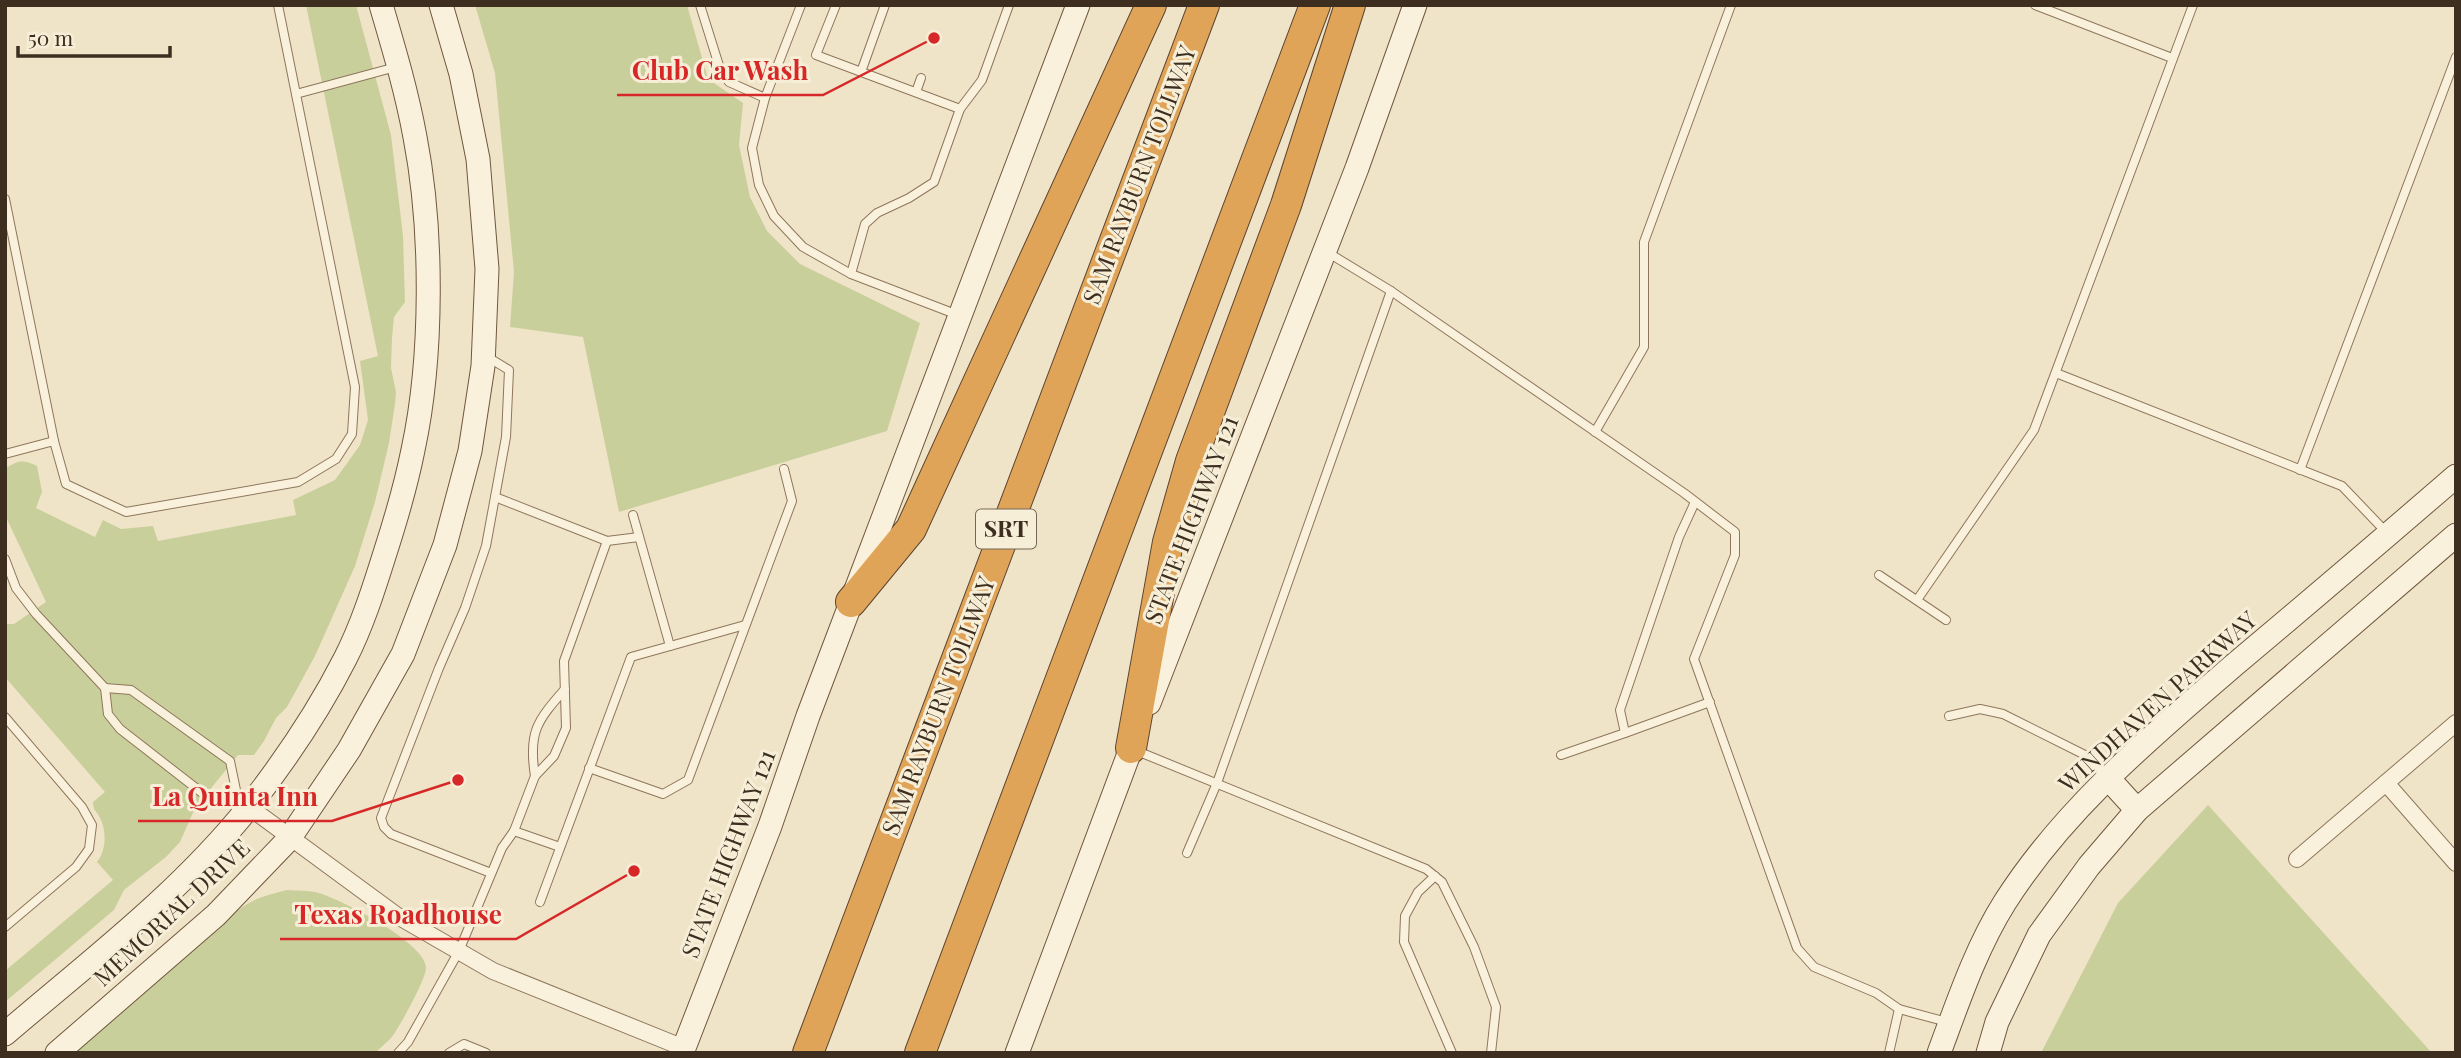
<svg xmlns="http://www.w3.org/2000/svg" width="2461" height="1058" font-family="'Playfair Display',serif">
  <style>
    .green { fill: #c9cf9b }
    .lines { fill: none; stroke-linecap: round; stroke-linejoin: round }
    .lane-casing { stroke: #8d765c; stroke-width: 10 }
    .street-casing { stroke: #8d765c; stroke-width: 18 }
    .secondary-casing { stroke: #6f573f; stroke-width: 25 }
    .highway-casing { stroke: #5b4430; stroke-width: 32 }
    .lane { stroke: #faf1dc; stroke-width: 8 }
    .street { stroke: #faf1dc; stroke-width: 16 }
    .secondary { stroke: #faf1dc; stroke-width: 23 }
    .highway { stroke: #e0a458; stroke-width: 30 }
    .labels { text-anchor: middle; stroke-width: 6; stroke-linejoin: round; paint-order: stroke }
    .shield { fill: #f7eed8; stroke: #756857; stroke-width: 2 }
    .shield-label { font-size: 23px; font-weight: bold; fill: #3d2e20 }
    .street-label { font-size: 24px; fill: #3d2e20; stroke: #f7eed8 }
    .leader { fill: none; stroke: #d62828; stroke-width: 2.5 }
    .callout-dot { fill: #d62828; stroke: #f7eed8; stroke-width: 2.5 }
    .callout-label { font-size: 26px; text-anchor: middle; font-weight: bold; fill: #d62828; stroke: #f7eed8; stroke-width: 6; stroke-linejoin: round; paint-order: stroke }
  </style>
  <rect width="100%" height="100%" fill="#f0e4c8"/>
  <g class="green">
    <path d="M306,5h50l35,130 12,101 2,66 -11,15 -2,21 -1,30 5,24 -1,12 -6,39 -14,59 -20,64 -40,90 -28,51 -11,11 -12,23 -10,14h-16l-43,53 -15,34 -14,15 -42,33 -10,20 -109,92v-31l108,-91 -16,-18c9,-11 10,-31 3,-44 -3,-7 -7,-7 -7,-16l12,-10 -100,-115v-53h9l32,-22 -41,-87v-46c12,-9 19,-10 32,-3l5,26 -6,16 59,29 8,-17 18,9 32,-3 5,15 138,-26 -3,-15 42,-20 25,-35 8,-25 -8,-59 18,-5z"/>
    <path d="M475,5h212l21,74 35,24 -4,42 11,52 17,34 33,33 120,59 -33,108 -268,81 -36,-175 -73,-10 4,-55 -19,-199z"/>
    <path d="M2208,805l224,248h-391l77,-150z"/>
    <path d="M287,890c10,1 22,0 32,3 23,7 105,49 107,74 1,11 -27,61 -35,71 -5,5 -11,10 -16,15h-301l146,-125c22,-25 34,-30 67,-38z"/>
  </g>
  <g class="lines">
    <g class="lane-casing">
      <g id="lane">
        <path d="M700,5l21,67 8,10 36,16"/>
        <path d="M801,5l-36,93 -13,50 7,37 15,31 29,31 48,27 107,41"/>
        <path d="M836,5l-20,50 144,54"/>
        <path d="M2035,5l137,53"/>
        <path d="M861,72l24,-67"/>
        <path d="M916,92l5,-14"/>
        <path d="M296,94l100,-27"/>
        <path d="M5,199l49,242"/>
        <path d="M1327,252l64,39 293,202 51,39v23l-41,104 103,289 17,19 62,26 23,16"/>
        <path d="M851,274l14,-50 12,-11 32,-15 25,-16 26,-73 22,-29 27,-75"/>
        <path d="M486,356l23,14 -3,67 -20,109 -21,62 -26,60 -58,150 3,9 7,7 100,39"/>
        <path d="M2056,373l286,113 44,46"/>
        <path d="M1595,432l49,-85v-105l87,-237"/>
        <path d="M5,454l49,-13 12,43 60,28 172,-30 38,-23 16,-25 3,-47 -77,-382"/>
        <path d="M2300,470l156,-413"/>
        <path d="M495,497l112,44 32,-4"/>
        <path d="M633,515l37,131"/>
        <path d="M5,559l11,29 20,26 69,74 3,26 12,15 90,70 25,-5"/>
        <path d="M1879,575l67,45"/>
        <path d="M1917,600l117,-170 159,-425"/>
        <path d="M105,688l26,2 99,71 7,34"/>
        <path d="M1949,716l31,-7 23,5 86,43 16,18"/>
        <path d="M5,717l77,90 10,18 -3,24 -13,18 -71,60"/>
        <path d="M1625,733l85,-31"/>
        <path d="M1137,751l289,118 16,13 32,65 22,60 -5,46"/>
        <path d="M1561,755l64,-22 -5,-23 59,-173 16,-35"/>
        <path d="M589,768l74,26 25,-14 104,-279 -8,-32"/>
        <path d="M535,776c-7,-44 2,-55 30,-87"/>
        <path d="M514,831l21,-55 19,-20 12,-28 -2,-67 43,-120"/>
        <path d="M1187,853l30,-70 174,-492"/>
        <path d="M1435,876l-17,16 -13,24 -1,26 48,111"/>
        <path d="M540,902l91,-245 114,-32"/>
        <path d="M398,1053l10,-11 51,-91 43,-103 12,-17 46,16"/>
        <path d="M449,1053l15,-9 22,9"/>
        <path d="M1889,1053l10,-44 48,13"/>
      </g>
    </g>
    <g class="street-casing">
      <g id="street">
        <path d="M2386,783l70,80"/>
        <path d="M249,807l147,108 97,56 191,77"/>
        <path d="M2297,859l159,-136"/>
      </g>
    </g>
    <g class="secondary-casing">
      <g id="secondary">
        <path d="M1149,703l208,-535 58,-163"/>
        <path d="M2107,777l30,33"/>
        <path d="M5,1034c84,-72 174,-140 243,-226 36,-46 71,-98 97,-149 17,-33 29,-71 40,-106 11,-34 21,-68 28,-103 20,-93 20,-220 2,-313 -8,-44 -21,-88 -34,-132"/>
        <path d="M57,1053l159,-138 73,-76 60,-89 54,-96 42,-109 25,-94 13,-85 4,-97 -9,-110 -17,-85 -20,-69"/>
        <path d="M682,1053l88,-227 38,-110 270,-711"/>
        <path d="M1017,1053l119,-318"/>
        <path d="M1939,1053c19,-51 37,-105 66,-151 60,-94 145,-164 228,-236 75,-63 149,-126 223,-190"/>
        <path d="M1988,1053l9,-31 42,-87 50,-69 48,-56 319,-275"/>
      </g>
    </g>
    <g class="highway-casing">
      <g id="highway">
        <path d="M851,602l60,-73 240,-524"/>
        <path d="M1131,748l37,-206 23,-81 95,-256 64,-200"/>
        <path d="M808,1053l396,-1048"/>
        <path d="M920,1053l395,-1048"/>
      </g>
    </g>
    <use href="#lane" class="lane"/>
    <use href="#street" class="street"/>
    <use href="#secondary" class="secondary"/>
    <use href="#highway" class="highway"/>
  </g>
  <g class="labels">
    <rect class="shield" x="976" y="509.5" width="60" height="39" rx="5"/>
    <g class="shield-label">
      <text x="1006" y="537">SRT</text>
    </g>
    <g class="street-label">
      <text transform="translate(1140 175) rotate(-69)" y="8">SAM RAYBURN TOLLWAY</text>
      <text transform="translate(1192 520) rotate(-69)" y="8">STATE HIGHWAY 121</text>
      <text transform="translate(2158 702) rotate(-42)" y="8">WINDHAVEN PARKWAY</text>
      <text transform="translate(939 706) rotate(-69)" y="8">SAM RAYBURN TOLLWAY</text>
      <text transform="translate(729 854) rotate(-69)" y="8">STATE HIGHWAY 121</text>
      <text transform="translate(172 913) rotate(-43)" y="8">MEMORIAL DRIVE</text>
    </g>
  </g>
  <path class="leader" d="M934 38L823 95H617M458 780L332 821H138M634 871L516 939H280"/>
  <g class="callout-dot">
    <circle cx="934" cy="38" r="7"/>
    <circle cx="458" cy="780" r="7"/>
    <circle cx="634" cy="871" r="7"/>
  </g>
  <g class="callout-label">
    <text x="720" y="80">Club Car Wash</text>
    <text x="235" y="806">La Quinta Inn</text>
    <text x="398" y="924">Texas Roadhouse</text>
  </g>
  <rect width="2461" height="1058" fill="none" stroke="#3d2e20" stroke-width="14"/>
  <path d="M18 46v10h152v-10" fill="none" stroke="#3d2e20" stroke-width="3.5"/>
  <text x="28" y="46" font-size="21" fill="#3d2e20" stroke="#f7eed8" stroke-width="5" paint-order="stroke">50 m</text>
</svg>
